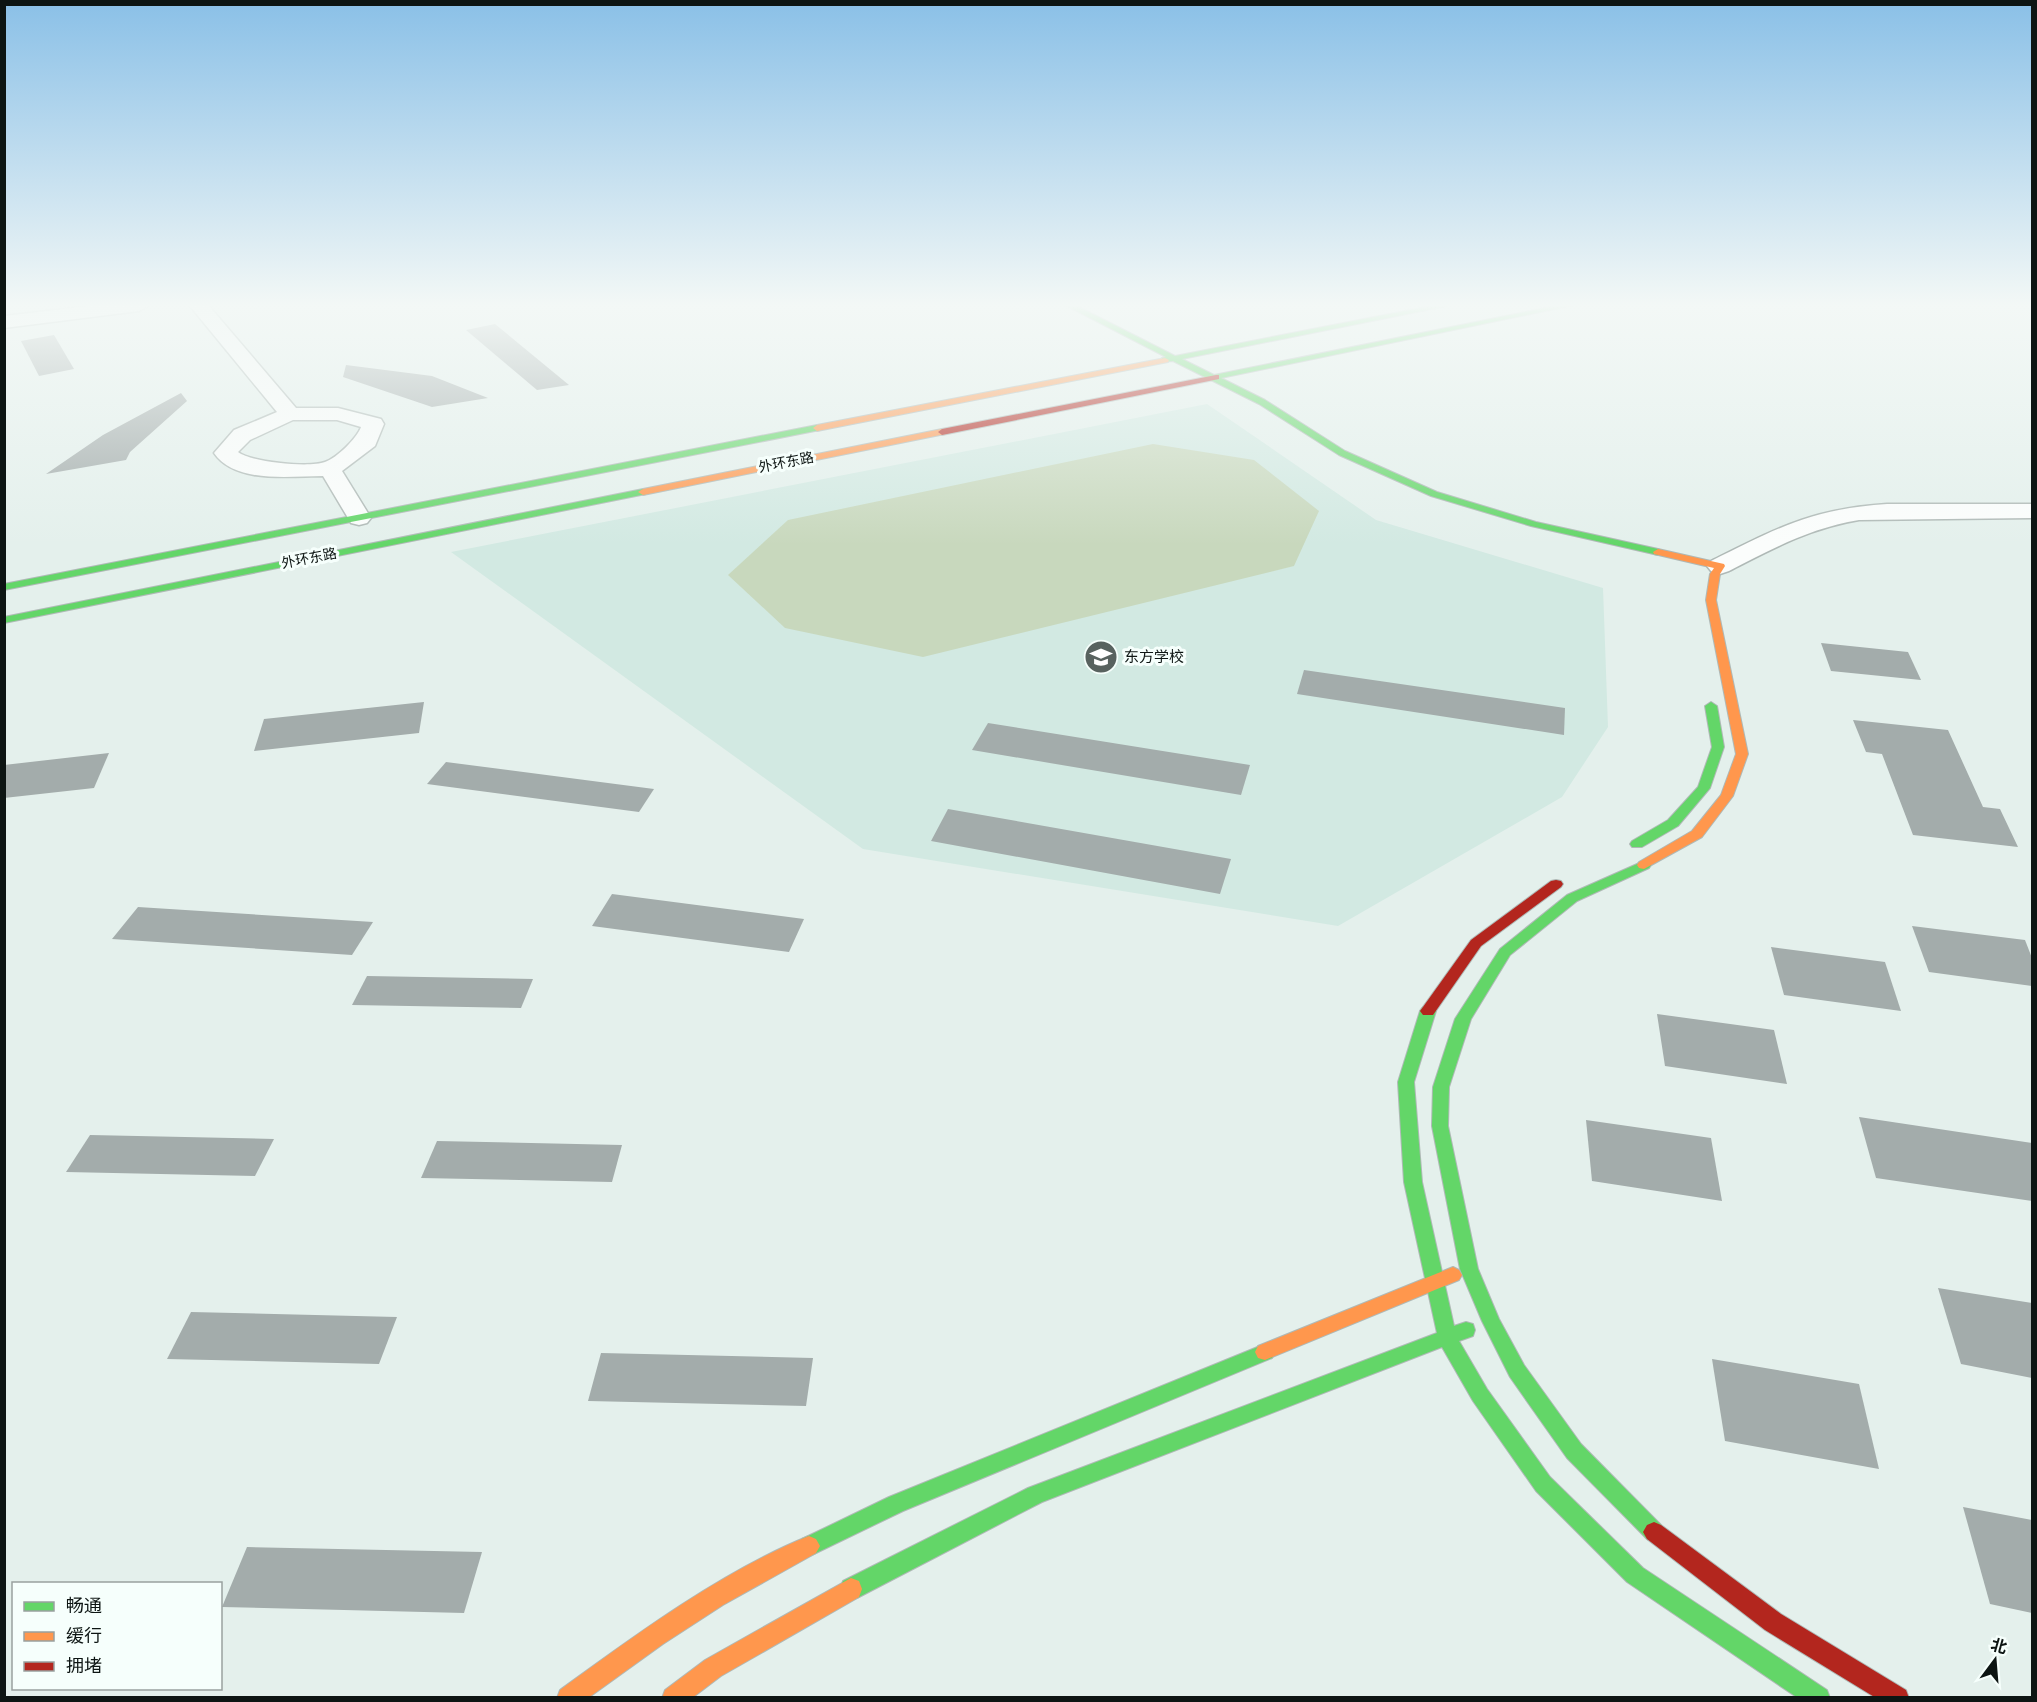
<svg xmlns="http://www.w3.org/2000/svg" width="2037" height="1702" font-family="'Archivo Narrow','Noto Sans SC',sans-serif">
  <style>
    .built { fill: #d2e9e2 }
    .green { fill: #c8d8bd }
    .building { fill: #a3acab }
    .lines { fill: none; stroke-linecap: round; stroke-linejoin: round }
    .street-casing { stroke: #afb9b6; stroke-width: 3 }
    .fast-casing { stroke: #afb9b6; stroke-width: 2 }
    .slow-casing { stroke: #afb9b6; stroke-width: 2 }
    .jam-casing { stroke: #afb9b6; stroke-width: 2 }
    .street { fill: #fbfdfc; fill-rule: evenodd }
    .fast { fill: #63d668; fill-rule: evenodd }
    .slow { fill: #ff974d; fill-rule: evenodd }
    .jam { fill: #b3261e; fill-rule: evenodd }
    .labels { text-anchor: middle; stroke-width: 6; stroke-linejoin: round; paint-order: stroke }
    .far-street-label { font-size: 14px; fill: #0d1513; stroke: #f6fffc }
    .poi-label { font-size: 15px; fill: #0d1513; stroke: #f6fffc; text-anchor: start }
  </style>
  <rect width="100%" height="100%" fill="#e4f0ec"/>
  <path class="built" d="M1207,404l169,116 227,68 5,139 -46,70 -224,129 -475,-77 -412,-297z"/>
  <path class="green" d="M1153,444l101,16 65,51 -25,55 -371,91 -138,-29 -57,-53 60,-55z"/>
  <g class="building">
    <path d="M495,324l74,61 -32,5 -71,-60z"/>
    <path d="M54,335l20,34 -35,7 -18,-35z"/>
    <path d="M346,365l86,11 56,22 -56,9 -89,-30z"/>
    <path d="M181,393l6,8 -57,51 -4,8 -80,14 57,-39z"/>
    <path d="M1821,643l87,9 13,28 -90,-9z"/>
    <path d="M1304,670l261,38 -1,27 -267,-41z"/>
    <path d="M424,702l-5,31 -165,18 10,-32z"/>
    <path d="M1853,720l95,10 35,77 17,2 18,38 -105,-12 -31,-81 -16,-2z"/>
    <path d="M988,723l262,42 -9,30 -269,-45z"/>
    <path d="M109,753l-15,35 -90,10v-33z"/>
    <path d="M446,762l208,27 -15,23 -212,-28z"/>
    <path d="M948,809l283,50 -11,35 -289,-53z"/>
    <path d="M612,894l192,25 -15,33 -197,-26z"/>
    <path d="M138,907l235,15 -21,33 -240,-16z"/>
    <path d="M1912,926l113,14 7,18v28l-103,-14z"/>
    <path d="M1771,947l114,15 16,49 -117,-16z"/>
    <path d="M367,976l166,3 -12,29 -169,-3z"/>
    <path d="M1657,1014l117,16 13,54 -122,-18z"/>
    <path d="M1859,1117l173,26v58l-156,-23z"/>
    <path d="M1586,1120l125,18 11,63 -130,-20z"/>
    <path d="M90,1135l184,4 -19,37 -189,-4z"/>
    <path d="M437,1141l185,4 -10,37 -191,-4z"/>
    <path d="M1938,1288l94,15v75l-71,-14z"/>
    <path d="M191,1312l206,5 -18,47 -212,-5z"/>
    <path d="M601,1353l212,5 -7,48 -218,-5z"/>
    <path d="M1712,1359l147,25 20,85 -154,-28z"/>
    <path d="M1963,1507l69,13v93l-42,-9z"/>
    <path d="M247,1547l235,5 -18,61 -242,-6z"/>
  </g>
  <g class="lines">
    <g class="street-casing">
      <g id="street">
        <path d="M89,306h59l-9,5 -135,17v-12z"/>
        <path d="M190,306h19l87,102h42l43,11 3,5 -9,22 -33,25 29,47 -4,5 -8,2 -8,-2 -28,-47c-33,0 -88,8 -109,-23l20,-23 43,-18zM293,420h44l24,7c-4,11 -24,31 -36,35 -16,6 -74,0 -87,-10l12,-12z"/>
        <path d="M1887,504h145v14l-173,2c-49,8 -87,29 -130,51l-9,3 -9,-3 -4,-5 4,-5c67,-33 100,-52 176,-57z"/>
      </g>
    </g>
    <g class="fast-casing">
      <g id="fast">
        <path d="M1067,306h10l98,50 255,-50h17l-265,53 32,16 340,-69h16l-349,72 44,22 80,51 92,41 99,30 122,27 5,3 -5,3 -127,-29 -100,-30 -92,-41 -80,-51 -86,-43 -11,1v-4l4,-1z"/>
        <path d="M817,425l4,3 -1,2 -816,160v-6z"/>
        <path d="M643,489l3,1v4l-642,129v-6z"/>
        <path d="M1711,702l6,4 7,41 -14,41 -32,38 -36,21h-10l-2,-3 2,-3 36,-21 30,-33 14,-40 -7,-41z"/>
        <path d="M1644,861l5,1 2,3 -2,3 -72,33 -67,54 -39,64 -22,68 -1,39 30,143 21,50 25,46 57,79 80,81 4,7 -4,7 -7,3 -7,-3 -80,-81 -57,-81 -28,-56 -22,-52 -28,-143 1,-39 22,-68 45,-70 67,-54z"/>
        <path d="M1428,1006l5,1 3,4 -22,71 8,100 32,144 12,-4 7,2 2,6 -2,6 -14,5 28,48 63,88 93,91 184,122 3,8h-32l-171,-116 -91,-91 -63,-90 -31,-54 -400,155 -183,95 -8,3 -8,-3 -3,-8 3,-8 185,-93 409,-155 -33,-151 -6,-100 22,-71 3,-4z"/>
        <path d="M1265,1344l7,2 3,6 -3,6 -369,153 -87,42 -7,3 -7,-3 -4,-7 4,-7 87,-42z"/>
      </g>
    </g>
    <g class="slow-casing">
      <g id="slow">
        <path d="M1165,358l4,2 -1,2 -351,69 -4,-3 4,-3z"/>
        <path d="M942,429l4,3 -1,2 -302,61 -5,-3 5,-3z"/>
        <path d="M1658,549l66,15 1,2 -5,8 -4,26 32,154 -15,42 -31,41 -58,32 -5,-1 -2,-3 2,-3 53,-31 29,-36 15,-41 -30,-154 4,-26 4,-6 -60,-14 -1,-2z"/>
        <path d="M1453,1267l6,3 3,5 -3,5 -194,80 -7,-2 -3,-6 3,-6z"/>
        <path d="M809,1536l7,3 4,7 -4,7 -93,52 -60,39 -75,54h-31l3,-8c74,-54 164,-120 249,-154z"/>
        <path d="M851,1578l8,3 3,8 -3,8 -138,79 -29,22h-30l3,-8 40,-30z"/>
      </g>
    </g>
    <g class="jam-casing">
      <g id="jam">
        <path d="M1216,375h3v4l-277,56 -4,-3 4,-3z"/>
        <path d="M1556,880l5,1 2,3 -2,3 -80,59 -48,69h-10l-3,-4 3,-4 48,-67 80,-59z"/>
        <path d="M1654,1522l7,3 120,89 125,76 3,8h-33l-111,-68 -118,-91 -4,-7 4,-7z"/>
      </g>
    </g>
    <use href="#street" class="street"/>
    <use href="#fast" class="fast"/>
    <use href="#slow" class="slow"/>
    <use href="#jam" class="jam"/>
  </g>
  <linearGradient id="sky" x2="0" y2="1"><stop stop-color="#8ac0e7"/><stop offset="0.56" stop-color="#f3f8f6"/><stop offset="1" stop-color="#f3f8f6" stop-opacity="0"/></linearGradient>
  <rect width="2037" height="545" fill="url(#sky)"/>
  <defs>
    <g id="school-disc" transform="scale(1.725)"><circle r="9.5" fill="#58625f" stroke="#f6fffc"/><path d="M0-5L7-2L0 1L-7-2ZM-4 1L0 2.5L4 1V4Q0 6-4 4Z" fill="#fff"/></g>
  </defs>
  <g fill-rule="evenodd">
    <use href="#school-disc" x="1101" y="657"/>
  </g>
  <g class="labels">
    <g class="far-street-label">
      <text transform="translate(786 462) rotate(-11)" y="5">外环东路</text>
      <text transform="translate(309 558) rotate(-11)" y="5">外环东路</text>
    </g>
    <g class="poi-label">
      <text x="1124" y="662">东方学校</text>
    </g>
  </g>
  <rect width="2037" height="1702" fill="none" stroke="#0d1513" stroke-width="12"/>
  <rect x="12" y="1582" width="210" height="108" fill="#f6fffc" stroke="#99a19f" stroke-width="1.5"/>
  <rect x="24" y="1602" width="30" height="9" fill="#63d668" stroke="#99a19f" stroke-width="1.5"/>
  <text x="66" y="1612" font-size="18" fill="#0d1513">畅通</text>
  <rect x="24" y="1632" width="30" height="9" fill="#ff974d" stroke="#99a19f" stroke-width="1.5"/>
  <text x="66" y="1642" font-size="18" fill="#0d1513">缓行</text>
  <rect x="24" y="1662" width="30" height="9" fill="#b3261e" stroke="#99a19f" stroke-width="1.5"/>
  <text x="66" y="1672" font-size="18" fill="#0d1513">拥堵</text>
  <g transform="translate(1995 1660) rotate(16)" stroke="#f6fffc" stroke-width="4.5" paint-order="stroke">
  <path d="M0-4.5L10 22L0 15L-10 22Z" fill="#0d1513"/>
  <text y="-9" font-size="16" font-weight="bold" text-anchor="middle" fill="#0d1513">北</text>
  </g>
</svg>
